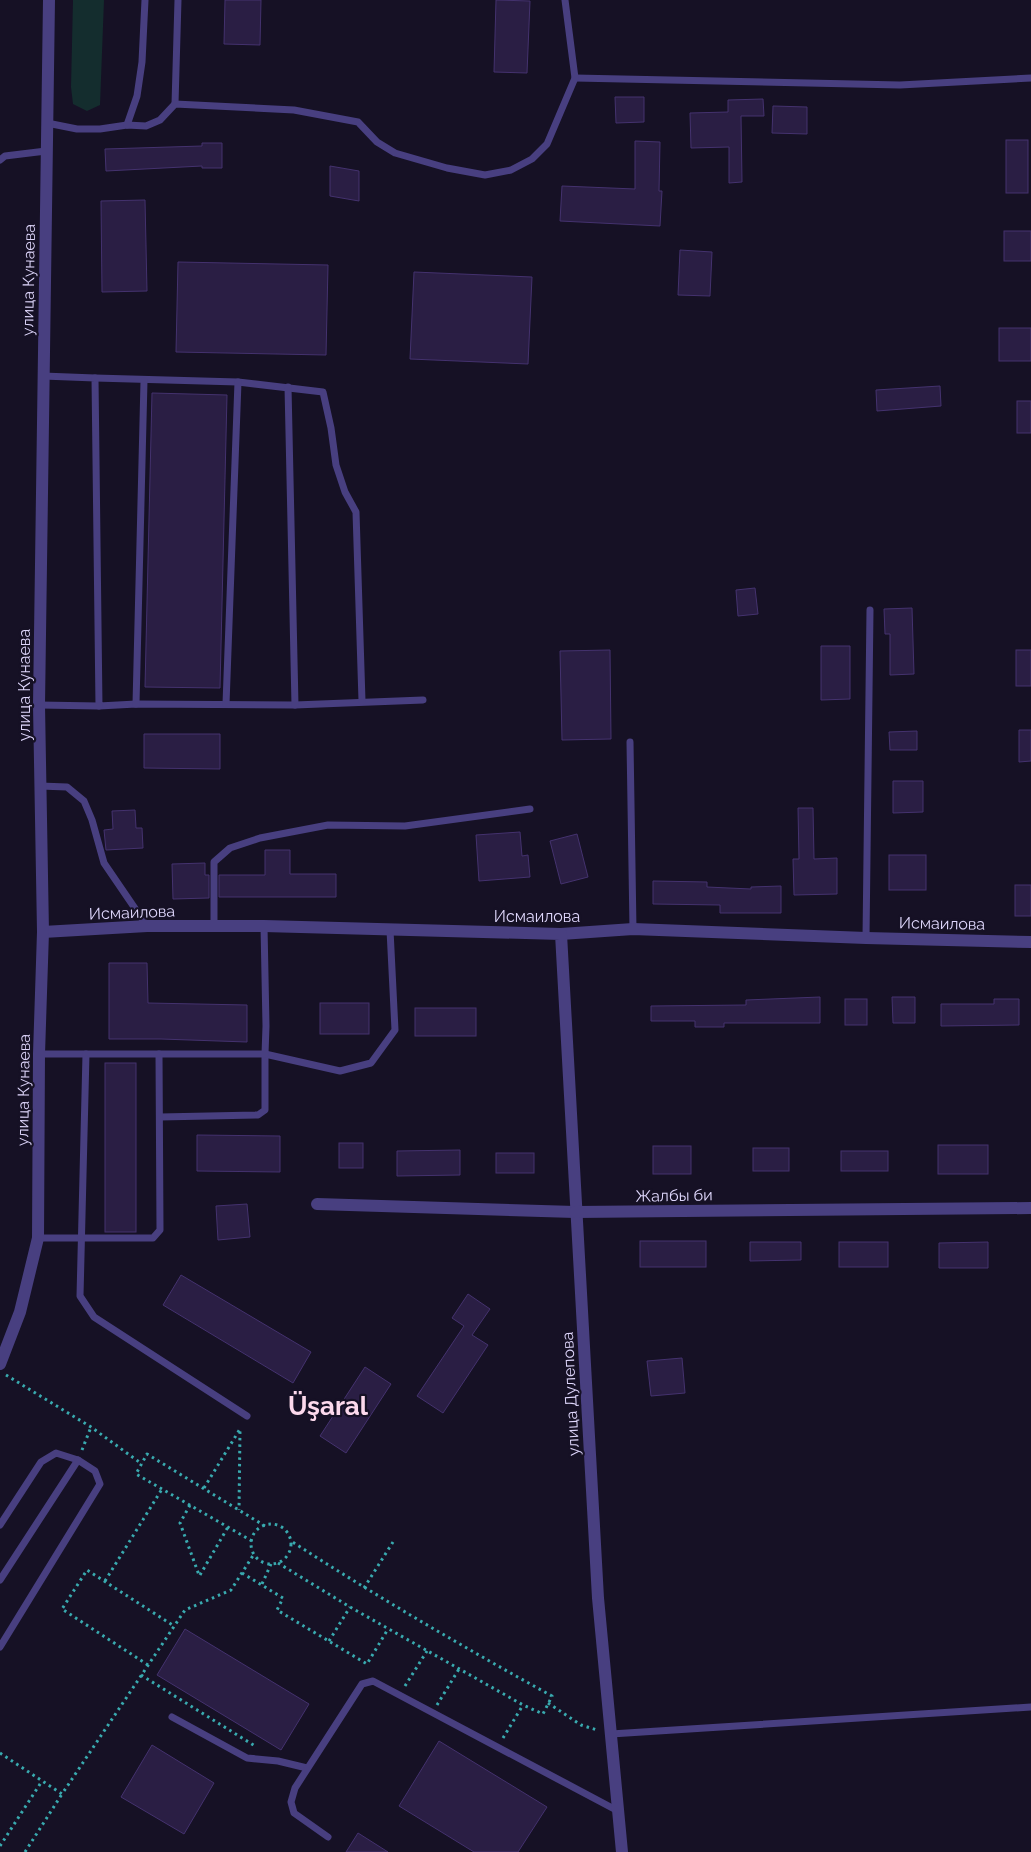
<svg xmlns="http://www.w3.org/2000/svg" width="1031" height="1852" font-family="Raleway,sans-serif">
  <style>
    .green { fill: #142d2e }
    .building { fill: #2a1e44; stroke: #44326e }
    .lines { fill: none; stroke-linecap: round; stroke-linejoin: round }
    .path { stroke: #39aaaf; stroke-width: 3; stroke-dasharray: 2.5 4; stroke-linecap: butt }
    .service { stroke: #483f80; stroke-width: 7 }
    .minor { stroke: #483f80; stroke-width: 12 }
    .tertiary { stroke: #483f80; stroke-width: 12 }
    .labels { text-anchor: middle; stroke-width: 4.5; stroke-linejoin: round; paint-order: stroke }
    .street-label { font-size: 16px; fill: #dfd7fc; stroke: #161125 }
    .town-label { font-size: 26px; font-weight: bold; fill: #fcd9ec; stroke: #161125 }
  </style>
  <rect width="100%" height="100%" fill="#161125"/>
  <path class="green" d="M73,0h31l-4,105 -13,6 -14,-7 -2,-17z"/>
  <g class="building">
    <path d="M225,0h36l-1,45 -36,-1z"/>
    <path d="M496,0l34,1 -3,72 -33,-1z"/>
    <path d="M615,97h29v25l-28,1z"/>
    <path d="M763,99l1,17h-23l1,66 -13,1v-36l-38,1 -1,-35 38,-1v-12z"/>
    <path d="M773,106l34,1v27l-35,-1z"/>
    <rect x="1006" y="140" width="22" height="53"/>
    <path d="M635,141l25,1 -1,49h3l-2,35 -100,-5 2,-35 73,3z"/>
    <path d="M202,143h20v25h-20v-2l-96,5 -1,-22 97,-3z"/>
    <path d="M330,166l29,5v30l-29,-5z"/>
    <path d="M145,200l2,91 -45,1 -1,-91z"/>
    <rect x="1004" y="231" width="27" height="30"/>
    <path d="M680,250l32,2 -2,44 -32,-1z"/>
    <path d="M178,262l150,3 -2,90 -150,-3z"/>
    <path d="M414,272l118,5 -4,87 -118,-5z"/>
    <rect x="999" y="328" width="32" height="33"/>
    <path d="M940,386l1,20 -64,5 -1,-21z"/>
    <path d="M152,393l75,2 -7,293 -75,-1z"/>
    <rect x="1017" y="401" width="14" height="32"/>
    <path d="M755,588l3,26 -20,2 -2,-26z"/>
    <path d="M912,608l2,66 -24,1v-41h-5l-1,-25z"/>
    <path d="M821,646h29v53l-29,1z"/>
    <path d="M610,650l1,89 -49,1 -2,-89z"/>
    <rect x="1016" y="650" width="15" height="36"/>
    <path d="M1019,730h12v31l-12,1z"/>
    <path d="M917,731v19h-27l-1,-18z"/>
    <path d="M144,734h76v35l-76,-1z"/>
    <path d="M893,781h30v31l-30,1z"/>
    <path d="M798,808h15l1,51 23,-1v36l-43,1 -1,-36h6z"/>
    <path d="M135,810l1,18h6l1,20 -37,2 -2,-20 9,-1 -1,-18z"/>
    <path d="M520,832l2,24 6,-1 2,22 -51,4 -3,-46z"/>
    <path d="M577,834l11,43 -27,7 -11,-43z"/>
    <path d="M265,850h25v24h46v23h-117v-22h46z"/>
    <rect x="889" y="855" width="37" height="35"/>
    <path d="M205,863v12h4v23l-36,1 -1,-35z"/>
    <path d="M653,881l54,1v5l44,2v-2l30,-1v27h-61v-8l-67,-1z"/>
    <rect x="1015" y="885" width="16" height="31"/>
    <path d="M109,963h38l1,40 99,2v37l-86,-3h-52z"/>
    <path d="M820,997v26h-96v4h-29v-6h-44v-15l95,-1v-5z"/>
    <path d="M892,997h23v26h-22z"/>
    <rect x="845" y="999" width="22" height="26"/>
    <path d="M994,999h25v26l-78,1v-22h53z"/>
    <rect x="320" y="1003" width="49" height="31"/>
    <rect x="415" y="1008" width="61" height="28"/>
    <rect x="105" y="1063" width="31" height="169"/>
    <path d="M197,1135l83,1v36l-83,-1z"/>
    <rect x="339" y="1143" width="24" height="25"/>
    <rect x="938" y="1145" width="50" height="29"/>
    <rect x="653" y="1146" width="38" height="28"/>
    <rect x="753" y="1148" width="36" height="23"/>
    <path d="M460,1150v25l-63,1v-25z"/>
    <rect x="841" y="1151" width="47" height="20"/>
    <rect x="496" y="1153" width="38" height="20"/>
    <path d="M247,1204l3,33 -32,3 -2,-34z"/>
    <rect x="640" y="1241" width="66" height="26"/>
    <path d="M750,1242h51v18l-51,1z"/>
    <rect x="839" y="1242" width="49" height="25"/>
    <path d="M988,1242v26h-49v-25z"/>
    <path d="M181,1275l130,77 -18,31 -130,-78z"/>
    <path d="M468,1294l22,15 -18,26 16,10 -45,68 -26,-17 47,-70 -12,-8z"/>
    <path d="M682,1358l3,35 -34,3 -4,-35z"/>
    <path d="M365,1367l26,17 -45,69 -26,-17z"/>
    <path d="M185,1629l124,75 -28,46 -124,-75z"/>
    <path d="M439,1741l108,66 -29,45h-44l-75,-46z"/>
    <path d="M152,1745l62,38 -30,51 -63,-37z"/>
    <path d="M358,1833l30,19h-42z"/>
  </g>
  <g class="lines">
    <g class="path">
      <path d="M6,1375l85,52 51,37"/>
      <path d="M82,1450l9,-23"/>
      <path d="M204,1488l36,-59 -1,81"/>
      <path d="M190,1505l-10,18 19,52"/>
      <circle cx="271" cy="1544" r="20"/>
      <path d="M252,1541l-116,-67 11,-20 118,72"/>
      <path d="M278,1563l72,44 173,98 20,9 9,-18c-89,-49 -176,-100 -261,-155"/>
      <path d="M242,1573l41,25 -6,12 90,54 21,-35"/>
      <path d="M200,1575l28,-48"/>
      <path d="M105,1581l57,-92"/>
      <path d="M262,1584l9,-20"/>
      <path d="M364,1588l29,-46"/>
      <path d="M329,1641l21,-34"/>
      <path d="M148,1665l-86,-56 25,-39 87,56"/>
      <path d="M141,1675l114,71"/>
      <path d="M405,1686l22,-35"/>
      <path d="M548,1703l33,22 16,5"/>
      <path d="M437,1705l22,-36"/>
      <path d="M503,1738l20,-33"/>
      <path d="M0,1753l62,41 123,-184 46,-20 23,-36"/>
      <path d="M0,1846l42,-65"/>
      <path d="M25,1852l37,-58"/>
    </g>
    <g class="service">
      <path d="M575,78l325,7 131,-7"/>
      <path d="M175,104l3,-104"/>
      <path d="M47,123l30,6h23l27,-4 19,1 14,-6 15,-16 119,6 64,12 19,20 18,11 52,15 38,7 26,-5 21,-11 15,-15 28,-66 -10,-78"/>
      <path d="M127,125l10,-29 5,-34 3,-62"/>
      <path d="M0,160l5,-4 41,-5"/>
      <path d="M43,376l52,2 4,328 37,-2 159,1 128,-5"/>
      <path d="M95,378l143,4 85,10 8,36 5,37 9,27 11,20 6,189"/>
      <path d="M288,387l7,318"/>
      <path d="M136,704l8,-323"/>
      <path d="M226,704l12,-322"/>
      <path d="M39,705l60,1"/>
      <path d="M630,742l3,187"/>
      <path d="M40,786l27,1 17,14 8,19 12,43 43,63"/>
      <path d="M214,926v-64l16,-14 30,-10 68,-13 77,1 125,-17"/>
      <path d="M866,938l4,-328"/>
      <path d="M39,1054h47"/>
      <path d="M160,1117l98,-2 7,-5v-56l75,17 31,-8 24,-33 -5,-100"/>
      <path d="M38,1238h115l7,-8 -1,-176"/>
      <path d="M247,1416l-153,-99 -14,-21 6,-242h179l1,-28 -2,-100"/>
      <path d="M0,1525l41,-63 15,-9 22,7 17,11 5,13 -100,163"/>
      <path d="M0,1580l78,-120"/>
      <path d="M172,1717l75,41 31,3 29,7"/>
      <path d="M611,1734l420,-27"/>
      <path d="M328,1837l-34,-24 -3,-11 4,-14 67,-104 11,-3 245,130"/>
    </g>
    <g class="minor">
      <path d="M561,934l72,-5 233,9 165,4"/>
      <path d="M317,1204l258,8"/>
    </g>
    <g class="tertiary">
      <path d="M43,932l104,-6h117l297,8 37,664 24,254"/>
      <path d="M575,1212l456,-4"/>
      <path d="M0,1364l20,-52 18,-74 1,-184 4,-122 -4,-227 10,-705"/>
    </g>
  </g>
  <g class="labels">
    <g class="street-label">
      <text transform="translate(28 280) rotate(-89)" y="6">улица Кунаева</text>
      <text transform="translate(24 685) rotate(-90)" y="6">улица Кунаева</text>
      <text transform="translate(132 912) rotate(-2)" y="6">Исмаилова</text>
      <text x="537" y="922">Исмаилова</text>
      <text transform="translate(942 923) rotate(1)" y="6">Исмаилова</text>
      <text transform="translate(23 1090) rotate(-89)" y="6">улица Кунаева</text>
      <text transform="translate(674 1195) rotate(-1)" y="6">Жалбы би</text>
      <text transform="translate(570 1394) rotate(-93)" y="6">улица Дулепова</text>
    </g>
    <g class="town-label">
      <text x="328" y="1415">Üşaral</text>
    </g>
  </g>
</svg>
